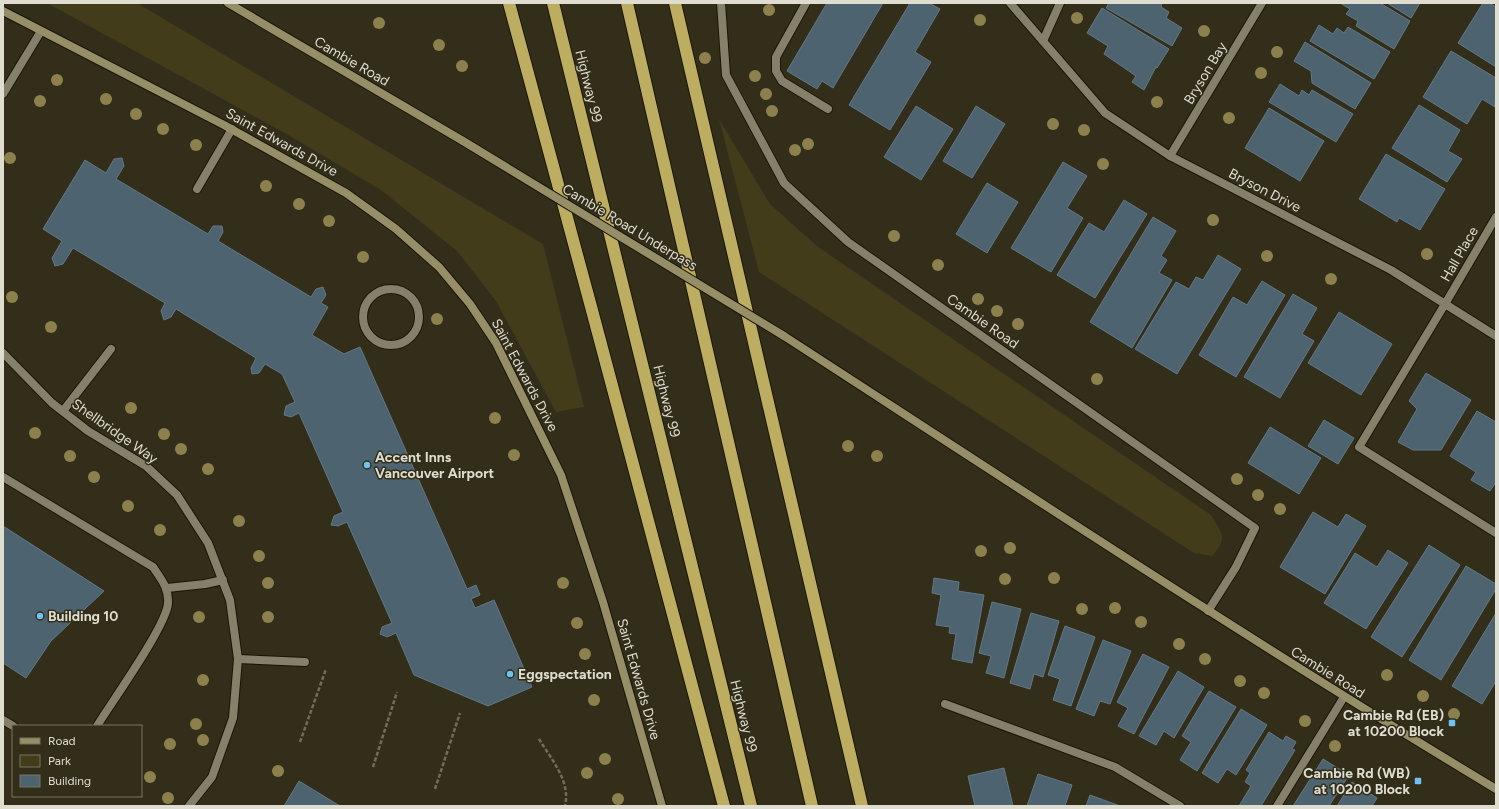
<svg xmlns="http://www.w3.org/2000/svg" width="1499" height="809" font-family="Figtree,sans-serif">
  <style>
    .green { fill: #433c1b }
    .building { fill: #4d6370; stroke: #627886 }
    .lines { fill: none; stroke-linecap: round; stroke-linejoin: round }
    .lane-casing { stroke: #1a1604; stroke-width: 10 }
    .street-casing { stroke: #1a1604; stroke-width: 10 }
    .secondary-casing { stroke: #1a1604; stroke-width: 10 }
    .highway-casing { stroke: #1a1604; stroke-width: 14 }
    .path { stroke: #706d5b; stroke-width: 2.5; stroke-dasharray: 4 2; stroke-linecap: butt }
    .lane { stroke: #85806a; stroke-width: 8 }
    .street { stroke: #85806a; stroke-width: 8 }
    .secondary { stroke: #968e67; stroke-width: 8 }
    .highway { stroke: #bdad60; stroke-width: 12 }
    .secondary-bridge-casing { stroke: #1a1604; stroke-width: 10; stroke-linecap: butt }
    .secondary-bridge { stroke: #968e67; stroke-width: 8 }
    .tree { fill: #8c814d }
    .poi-dot { fill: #6dc2f3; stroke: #322e1a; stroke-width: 1.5 }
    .labels { text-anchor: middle; stroke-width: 3; stroke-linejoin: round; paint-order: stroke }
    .street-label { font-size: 14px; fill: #dfddd0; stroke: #322e1a }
    .poi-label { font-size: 14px; font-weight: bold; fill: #dfddd0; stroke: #322e1a; text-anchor: start }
  </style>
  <rect width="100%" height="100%" fill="#322e1a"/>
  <g class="green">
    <path d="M47,3h90l406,241 41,163 -28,5 -60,-111 -39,-50 -76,-61 -96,-57z"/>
    <path d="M719,119l51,85 48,43 393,268c11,19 18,22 1,41l-18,-3 -435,-281z"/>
  </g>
  <g class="building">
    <path d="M827,3h56l-50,85 -11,-7 -5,8 -30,-18z"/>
    <path d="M910,3h19l11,6 -25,43 16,10 -41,68 -41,-25z"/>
    <path d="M1109,3h53l-1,4 8,5 -3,6 16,10 -10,18 -66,-38z"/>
    <path d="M1340,3h40l30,18 -16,28 -38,-23 2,-5 -12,-7 4,-5z"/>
    <path d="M1387,3h33l-9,15z"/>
    <path d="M1483,3h6l7,4v60l-38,-24z"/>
    <path d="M1102,8l67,41 -12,19 -1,-1 -12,23 -12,-8 4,-6 -32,-22 4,-8 -21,-13z"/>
    <path d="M1319,25l14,9 4,-6 7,5 4,-6 42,25 -16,27 -64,-38z"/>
    <path d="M1305,42l66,41 -16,26 -43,-26 -1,-12 -17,-10z"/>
    <path d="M1451,51l45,27 -1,29 -13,-8 -15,25 -44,-27z"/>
    <path d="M1280,84l19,12 3,-6 7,5 3,-5 41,24 -17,28 -67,-40z"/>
    <path d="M1419,105l41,25 -12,21 14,8 -15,23 -55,-34z"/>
    <path d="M916,106l37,23 -32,51 -37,-23z"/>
    <path d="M976,106l29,18 -33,54 -29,-17z"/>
    <path d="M1269,108l55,33 -24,40 -55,-33z"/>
    <path d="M1386,154l59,35 -25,41 -21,-12 -2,4 -38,-23z"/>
    <path d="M122,158l2,8 -8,13 92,55 5,-8h9l1,6 -5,9 93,56 5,-8 7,-2 3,8 -5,8 7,4 -16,28 32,19 16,-7 107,242 9,-4 4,10 -9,4 4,9 19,-8 38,87 -44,19 -74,-31 -18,-42 -9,4 -7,-3 2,-7 10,-4 -45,-101 -9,4 -7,-1 3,-9 9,-4 -44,-99 -8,4 -7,-2 2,-9 9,-4 -13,-28 -17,-10 -6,9 -7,1 -1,-6 5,-10 -80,-49 -5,8 -7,3 -3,-9 4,-8 -92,-55 -10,16 -8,2 -3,-8 10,-17 -19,-12 42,-69 21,13 8,-14z"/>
    <path d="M1063,162l24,14 -20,32 16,10 -32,54 -40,-24z"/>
    <path d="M987,183l31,19 -31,51 -31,-19z"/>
    <path d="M1124,200l23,14 -52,84 -38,-23 32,-52 15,9z"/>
    <path d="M1153,217l23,14 -15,25 6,4 -8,13 13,7 -40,68 -42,-26z"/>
    <path d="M1218,255l23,14 -64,105 -42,-25 41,-67 13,7 7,-12 7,3z"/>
    <path d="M1262,281l23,14 -49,82 -37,-22 34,-58 14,8z"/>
    <path d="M1293,294l24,14 -15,26 12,7 -34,57 -36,-21z"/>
    <path d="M1339,312l53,32 -31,51 -53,-32z"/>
    <path d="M1426,373l45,27 -30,50h-28l-15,-8 19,-33 -8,-8z"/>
    <path d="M1477,411l19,11v60l-6,9 -19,-11 5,-8 -26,-16z"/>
    <path d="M1324,420l30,18 -16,26 -30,-18z"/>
    <path d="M1270,427l51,31 -22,36 -51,-31z"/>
    <path d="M1313,512l25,15 8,-13 20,12 -41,68 -45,-27z"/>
    <path d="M3,526l101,65 -53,50 -25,37 -23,-15z"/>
    <path d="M1429,545l31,20 -58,92 -31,-20z"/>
    <path d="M1388,550l20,13 -42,66 -42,-26 31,-50 22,14z"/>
    <path d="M1466,566l30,18v5l-55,91 -32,-20z"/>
    <path d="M934,578l25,4 -1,9 26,4 -12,68 -20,-4 4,-25 -7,-1 1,-6 -14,-2 5,-30 -9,-2z"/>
    <path d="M992,602l29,7 -17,69 -18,-5 5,-17 -12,-3z"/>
    <path d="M1031,613l28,8 -16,56 -9,-3 -4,15 -20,-6z"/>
    <path d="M1496,613v68l-14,23 -30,-18z"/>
    <path d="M1065,626l30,11 -24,69 -18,-6 7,-21 -12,-4z"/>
    <path d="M1103,640l28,11 -21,53 -10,-3 -6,15 -18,-7z"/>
    <path d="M1143,654l26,13 -35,67 -16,-8 10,-18 -11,-6z"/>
    <path d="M1178,671l26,16 -30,51 -10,-7 -8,14 -17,-9z"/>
    <path d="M1209,691l27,16 -39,64 -17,-11 11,-18 -9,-6z"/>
    <path d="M1241,709l26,16 -31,50 -9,-6 -9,14 -16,-10z"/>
    <path d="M1269,732l14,9 3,-5 10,6 -4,7 3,1 -34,56h-22l12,-20 -6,-4 5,-9 -4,-3z"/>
    <path d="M1323,759l26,16 -20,31h-36z"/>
    <path d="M1004,768l9,38h-38l-7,-30z"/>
    <path d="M1038,774l34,11 -7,21h-38z"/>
    <path d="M299,781l41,25h-56z"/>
    <path d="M1352,782l25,16 -5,8h-35z"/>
    <path d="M1090,795l30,11h-34z"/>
  </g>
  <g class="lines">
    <g class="lane-casing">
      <g id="lane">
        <path d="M806,3l-30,54v14l6,10 46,28"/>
        <path d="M197,189l35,-60"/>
        <circle cx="391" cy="317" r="28"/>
        <path d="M1445,304l-86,143 137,86"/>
        <path d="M63,411l48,-62"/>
        <path d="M3,477l150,90c8,12 16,21 15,36 -1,22 -57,100 -71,123"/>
        <path d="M167,588l38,-4 18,-4"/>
        <path d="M238,659l67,3"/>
        <path d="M945,704l170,63 65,39"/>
        <path d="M3,720l10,6"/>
        <path d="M1277,806l67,-109"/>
      </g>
    </g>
    <g class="street-casing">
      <g id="street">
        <path d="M721,3l5,72 58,108 64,59 407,286 -19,39 -28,44"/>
        <path d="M1010,3l95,110 65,43 221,114 105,66"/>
        <path d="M1043,41l17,-38"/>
        <path d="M3,94l38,-63"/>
        <path d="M1170,156l92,-153"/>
        <path d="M1445,304l51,-87"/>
        <path d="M3,353l49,50 36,28 58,35 31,29 31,48 22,57 8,59 -5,59 -21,59 -23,29"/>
      </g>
    </g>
    <g class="secondary-casing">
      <g id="secondary">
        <path d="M228,3l235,138"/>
        <path d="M3,11l221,114 122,68 50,36 43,38 31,37 26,39 65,132 42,127 59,204"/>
        <path d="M784,336c236,153 471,308 712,453"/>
      </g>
    </g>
    <g class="highway-casing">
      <g id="highway">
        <path d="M509,3c74,267 142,536 215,803"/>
        <path d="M553,3l198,803"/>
        <path d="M627,3l185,803"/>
        <path d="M675,3l187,803"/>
      </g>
    </g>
    <g class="path">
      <path d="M539,739c12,20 32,42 26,67"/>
      <path d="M300,742l26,-73"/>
      <path d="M373,767l24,-75"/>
      <path d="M435,789l25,-76"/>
    </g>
    <use href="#lane" class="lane"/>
    <use href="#street" class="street"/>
    <use href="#secondary" class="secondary"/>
    <use href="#highway" class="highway"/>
    <g class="secondary-bridge-casing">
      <path id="secondary-bridge" d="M463,141l321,195"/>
    </g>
    <use href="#secondary-bridge" class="secondary-bridge"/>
  </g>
  <g class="tree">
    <circle cx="769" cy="10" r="6"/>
    <circle cx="1077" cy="18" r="6"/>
    <circle cx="980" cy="20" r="6"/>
    <circle cx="379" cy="23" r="6"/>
    <circle cx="1204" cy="31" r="6"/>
    <circle cx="439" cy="45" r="6"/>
    <circle cx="1277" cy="52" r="6"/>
    <circle cx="705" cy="58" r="6"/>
    <circle cx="462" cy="66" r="6"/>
    <circle cx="1261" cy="73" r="6"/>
    <circle cx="755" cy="76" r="6"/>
    <circle cx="57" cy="80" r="6"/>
    <circle cx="766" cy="94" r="6"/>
    <circle cx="106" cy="99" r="6"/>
    <circle cx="40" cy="101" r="6"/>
    <circle cx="1157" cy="102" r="6"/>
    <circle cx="772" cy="111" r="6"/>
    <circle cx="136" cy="114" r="6"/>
    <circle cx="1229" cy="118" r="6"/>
    <circle cx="1053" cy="124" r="6"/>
    <circle cx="163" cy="129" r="6"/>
    <circle cx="1084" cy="130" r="6"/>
    <circle cx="808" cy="144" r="6"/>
    <circle cx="196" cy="145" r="6"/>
    <circle cx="795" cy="150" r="6"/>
    <circle cx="10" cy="158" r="6"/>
    <circle cx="1103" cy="164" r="6"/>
    <circle cx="266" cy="186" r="6"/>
    <circle cx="299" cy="204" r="6"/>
    <circle cx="1213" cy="220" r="6"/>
    <circle cx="329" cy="221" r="6"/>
    <circle cx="894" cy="236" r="6"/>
    <circle cx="1427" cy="254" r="6"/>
    <circle cx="1267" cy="256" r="6"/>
    <circle cx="363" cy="257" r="6"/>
    <circle cx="938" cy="265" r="6"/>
    <circle cx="1331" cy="279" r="6"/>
    <circle cx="12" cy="297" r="6"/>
    <circle cx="978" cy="299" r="6"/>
    <circle cx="997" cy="311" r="6"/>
    <circle cx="437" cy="319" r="6"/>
    <circle cx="1018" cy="324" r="6"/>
    <circle cx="51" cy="327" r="6"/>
    <circle cx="1097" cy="379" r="6"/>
    <circle cx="131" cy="408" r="6"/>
    <circle cx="495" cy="418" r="6"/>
    <circle cx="35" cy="433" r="6"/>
    <circle cx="164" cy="434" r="6"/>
    <circle cx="848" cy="446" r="6"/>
    <circle cx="181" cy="449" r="6"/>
    <circle cx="514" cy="455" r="6"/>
    <circle cx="70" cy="456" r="6"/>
    <circle cx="877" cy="456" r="6"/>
    <circle cx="208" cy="469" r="6"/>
    <circle cx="94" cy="477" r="6"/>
    <circle cx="1237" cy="479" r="6"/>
    <circle cx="1258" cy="495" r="6"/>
    <circle cx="128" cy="506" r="6"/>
    <circle cx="1280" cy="509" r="6"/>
    <circle cx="239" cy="521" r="6"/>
    <circle cx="160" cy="530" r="6"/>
    <circle cx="1010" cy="548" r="6"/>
    <circle cx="981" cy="551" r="6"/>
    <circle cx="259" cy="556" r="6"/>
    <circle cx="1054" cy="578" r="6"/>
    <circle cx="1005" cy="579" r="6"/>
    <circle cx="268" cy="583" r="6"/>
    <circle cx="563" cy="583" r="6"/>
    <circle cx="1115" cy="608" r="6"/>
    <circle cx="1082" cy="609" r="6"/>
    <circle cx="199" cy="617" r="6"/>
    <circle cx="268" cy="617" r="6"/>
    <circle cx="1141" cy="622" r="6"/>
    <circle cx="577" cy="623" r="6"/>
    <circle cx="1179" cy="644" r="6"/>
    <circle cx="585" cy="654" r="6"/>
    <circle cx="1205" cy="659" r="6"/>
    <circle cx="1387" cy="675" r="6"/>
    <circle cx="203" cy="680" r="6"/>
    <circle cx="1240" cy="681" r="6"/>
    <circle cx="1264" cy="693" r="6"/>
    <circle cx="1423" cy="696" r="6"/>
    <circle cx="594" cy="700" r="6"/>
    <circle cx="1454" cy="714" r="6"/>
    <circle cx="1305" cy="721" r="6"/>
    <circle cx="196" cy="724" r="6"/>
    <circle cx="203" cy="740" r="6"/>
    <circle cx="170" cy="744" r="6"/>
    <circle cx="1335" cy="746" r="6"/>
    <circle cx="605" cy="759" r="6"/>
    <circle cx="278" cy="771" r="6"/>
    <circle cx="587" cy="773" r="6"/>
    <circle cx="150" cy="777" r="6"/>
    <circle cx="168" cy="798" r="6"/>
    <circle cx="618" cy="799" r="6"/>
  </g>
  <g class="poi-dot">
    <circle cx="367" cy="465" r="4"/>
    <circle cx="40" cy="616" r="4"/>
    <circle cx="510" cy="674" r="4"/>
    <rect x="1448" y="719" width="8" height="8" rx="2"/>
    <rect x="1414" y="777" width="8" height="8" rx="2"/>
  </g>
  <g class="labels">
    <g class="street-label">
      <text transform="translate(352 61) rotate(30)" y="5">Cambie Road</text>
      <text transform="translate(1205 73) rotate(-59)" y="5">Bryson Bay</text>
      <text transform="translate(589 86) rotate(76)" y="5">Highway 99</text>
      <text transform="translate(282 142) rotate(29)" y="5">Saint Edwards Drive</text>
      <text transform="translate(1265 190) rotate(27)" y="5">Bryson Drive</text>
      <text transform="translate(630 227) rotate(31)" y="5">Cambie Road Underpass</text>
      <text transform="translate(1459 254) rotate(-60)" y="5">Hall Place</text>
      <text transform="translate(983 321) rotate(35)" y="5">Cambie Road</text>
      <text transform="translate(525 375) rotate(62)" y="5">Saint Edwards Drive</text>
      <text transform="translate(667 401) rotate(76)" y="5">Highway 99</text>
      <text transform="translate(115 431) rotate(35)" y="5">Shellbridge Way</text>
      <text transform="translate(1328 672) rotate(32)" y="5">Cambie Road</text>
      <text transform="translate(639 679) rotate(74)" y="5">Saint Edwards Drive</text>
      <text transform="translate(744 716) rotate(76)" y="5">Highway 99</text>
    </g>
    <g class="poi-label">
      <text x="375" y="462">Accent Inns<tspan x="375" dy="16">Vancouver Airport</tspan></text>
      <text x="48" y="621">Building 10</text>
      <text x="518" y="679">Eggspectation</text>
      <text x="1444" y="720" text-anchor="end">Cambie Rd (EB)<tspan x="1444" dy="16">at 10200 Block</tspan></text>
      <text x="1410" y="778" text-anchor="end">Cambie Rd (WB)<tspan x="1410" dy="16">at 10200 Block</tspan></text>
    </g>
  </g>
  <rect width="1499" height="809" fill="none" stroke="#dfddd0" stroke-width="8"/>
  <rect x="12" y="725" width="130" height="72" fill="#322e1a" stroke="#777463"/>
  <rect x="20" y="738" width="20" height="6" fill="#968e67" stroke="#777463"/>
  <text x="48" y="745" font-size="12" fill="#dfddd0">Road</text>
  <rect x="20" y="755" width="20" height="12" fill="#433c1b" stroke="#777463"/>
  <text x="48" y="765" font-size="12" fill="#dfddd0">Park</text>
  <rect x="20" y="775" width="20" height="12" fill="#4d6370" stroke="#777463"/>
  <text x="48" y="785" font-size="12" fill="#dfddd0">Building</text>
</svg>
